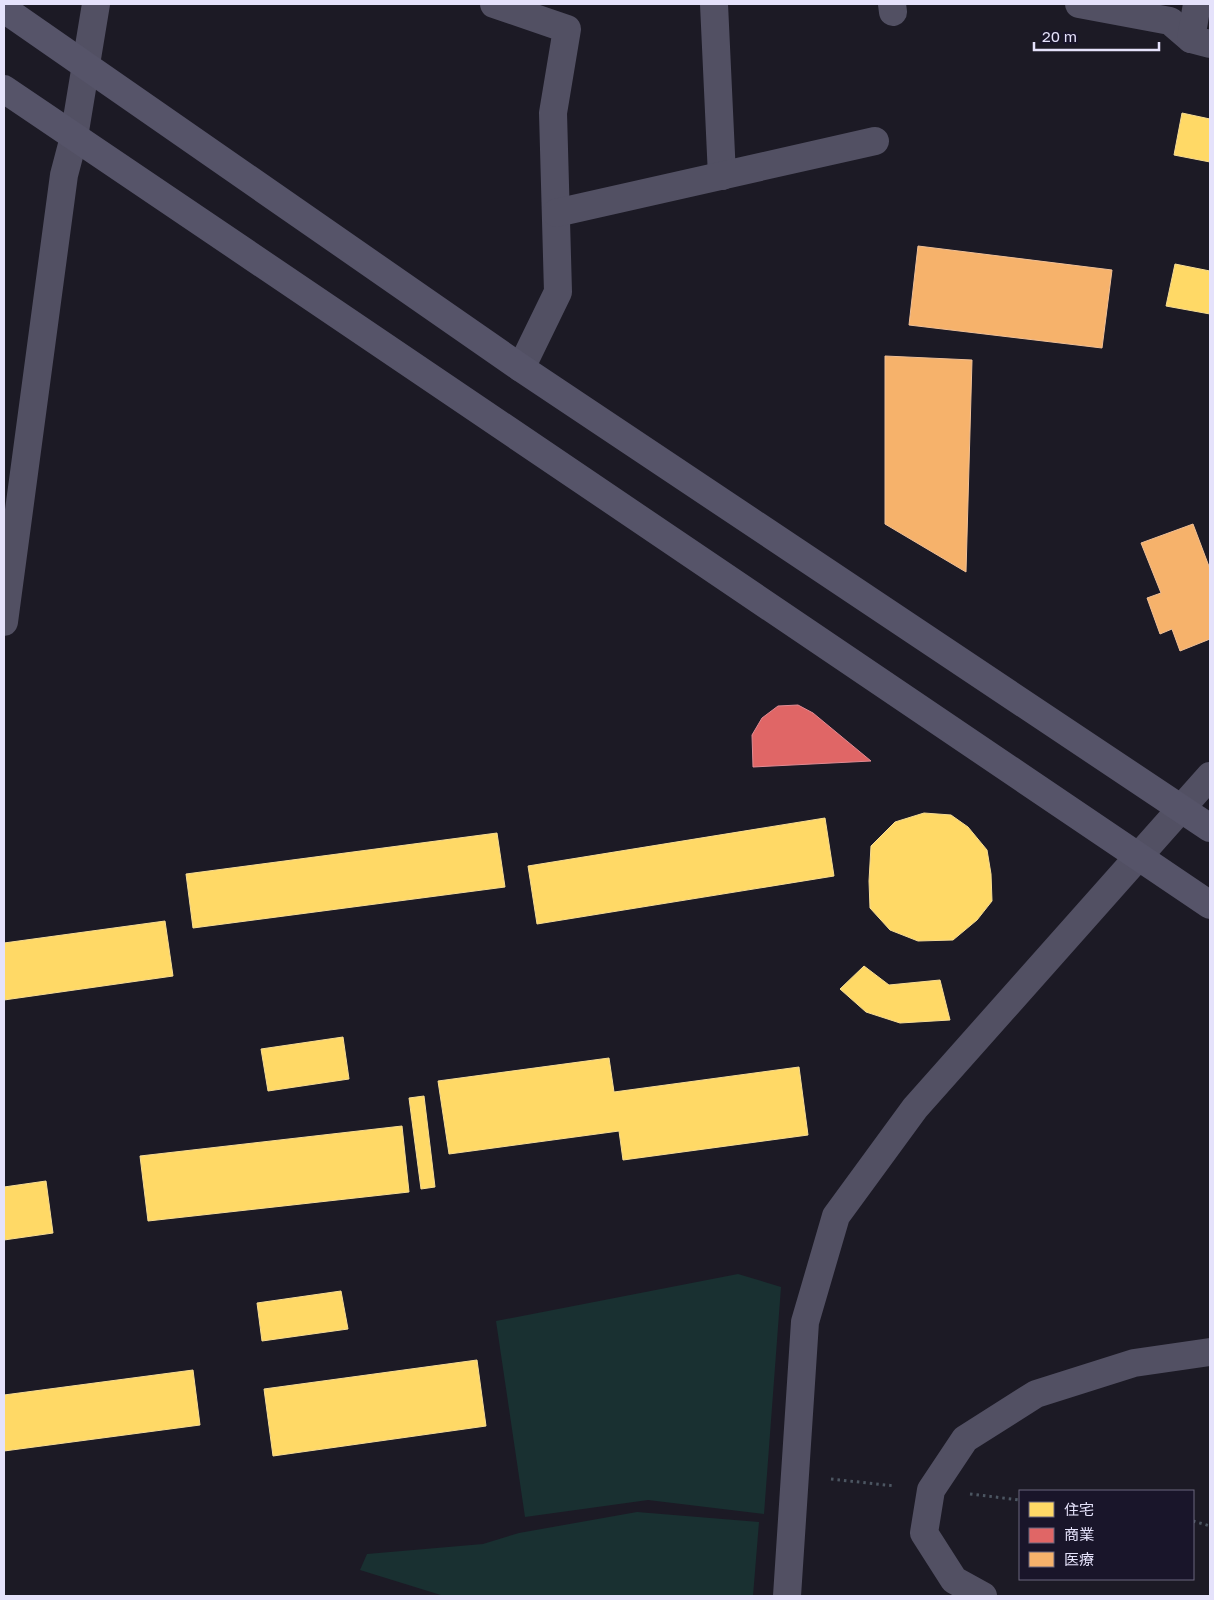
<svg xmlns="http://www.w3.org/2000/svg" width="1214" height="1600" font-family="'Golos Text','Noto Sans JP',sans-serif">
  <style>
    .green { fill: #193031 }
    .homes { fill: #ffd966; stroke: #f7dc93 }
    .shops { fill: #e06666; stroke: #e28b93 }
    .health { fill: #f6b26b; stroke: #f1c096 }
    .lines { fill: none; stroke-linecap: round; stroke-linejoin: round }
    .path { stroke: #4c5662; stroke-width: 3; stroke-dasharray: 2.5 4; stroke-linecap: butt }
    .street { stroke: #525063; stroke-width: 28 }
    .secondary { stroke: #565469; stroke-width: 28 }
  </style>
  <rect width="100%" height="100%" fill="#1c1a25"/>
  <g class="green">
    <path d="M738,1274l43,13 -17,227 -116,-14 -123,17 -29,-196z"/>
    <path d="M637,1512l122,10 -6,74h-309l-84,-26 7,-16 116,-10 36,-11z"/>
  </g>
  <g class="homes">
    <path d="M1182,113l28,6v43l-36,-7z"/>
    <path d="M1175,264l35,7v43l-44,-8z"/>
    <path d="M924,813l27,2 17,12 19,23 4,24 1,27 -15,19 -24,20 -35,1 -28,-11 -20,-22 -1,-27 2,-35 24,-24z"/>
    <path d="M825,818l9,58 -297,48 -9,-58z"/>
    <path d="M497,833l8,54 -312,41 -7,-54z"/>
    <path d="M165,921l8,55 -169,24v-57z"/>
    <path d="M864,966l25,19 51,-5 10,40 -50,3 -34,-11 -26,-23z"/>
    <path d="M343,1037l6,42 -81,12 -7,-42z"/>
    <path d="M609,1058l5,34 185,-25 9,68 -185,25 -4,-29 -170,23 -11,-73z"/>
    <path d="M424,1096l11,91 -14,2 -12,-91z"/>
    <path d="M402,1126l7,66 -261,29 -8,-65z"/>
    <path d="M46,1181l7,52 -49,7v-53z"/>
    <path d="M341,1291l7,38 -86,12 -5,-38z"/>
    <path d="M477,1360l9,66 -213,30 -9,-67z"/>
    <path d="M193,1370l7,55 -196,26v-56z"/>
  </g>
  <path class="shops" d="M798,705l15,8 58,48 -118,6 -1,-32 10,-17 16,-12z"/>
  <g class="health">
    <path d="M918,246l194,24 -10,78 -193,-23z"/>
    <path d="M885,356l87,4 -6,212 -81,-48z"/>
    <path d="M1193,524l17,45v70l-30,12 -8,-22 -12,5 -13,-36 14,-5 -20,-50z"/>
  </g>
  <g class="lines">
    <g class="path">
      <path d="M831,1479l64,7"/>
      <path d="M970,1494l50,6"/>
      <path d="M1193,1521l17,5"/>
    </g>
    <g class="street">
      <path d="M494,4l73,25 -14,84 5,179 -37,76"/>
      <path d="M714,4l8,172"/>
      <path d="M892,4l1,8"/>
      <path d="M1079,4l91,17 21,18"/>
      <path d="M1197,4l-6,35 19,5"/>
      <path d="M556,213l319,-72"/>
      <path d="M4,622l60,-447 10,-38 22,-133"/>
      <path d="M787,1596l18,-274 31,-106 79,-108 295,-332"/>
      <path d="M983,1596l-29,-16 -30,-47 7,-43 34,-51 71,-45 98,-31 76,-11"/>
    </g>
    <g class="secondary">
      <path d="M4,9l517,359 689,460"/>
      <path d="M4,89l1206,816"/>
    </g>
  </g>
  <rect width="1214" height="1600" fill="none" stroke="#e5e2fb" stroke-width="10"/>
  <rect x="1019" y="1490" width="175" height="90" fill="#19152a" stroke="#6b677e"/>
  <rect x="1029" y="1502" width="25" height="15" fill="#ffd966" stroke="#6b677e"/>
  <text x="1064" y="1515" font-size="15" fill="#e5e2fb">住宅</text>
  <rect x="1029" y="1528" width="25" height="15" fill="#e06666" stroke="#6b677e"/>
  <text x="1064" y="1540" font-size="15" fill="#e5e2fb">商業</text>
  <rect x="1029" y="1552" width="25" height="15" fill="#f6b26b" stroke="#6b677e"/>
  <text x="1064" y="1565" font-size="15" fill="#e5e2fb">医療</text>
  <path d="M1034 42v8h125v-8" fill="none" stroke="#e5e2fb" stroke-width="2.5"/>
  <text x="1042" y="42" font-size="15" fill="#e5e2fb" stroke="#19152a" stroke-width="4" paint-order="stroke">20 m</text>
</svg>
